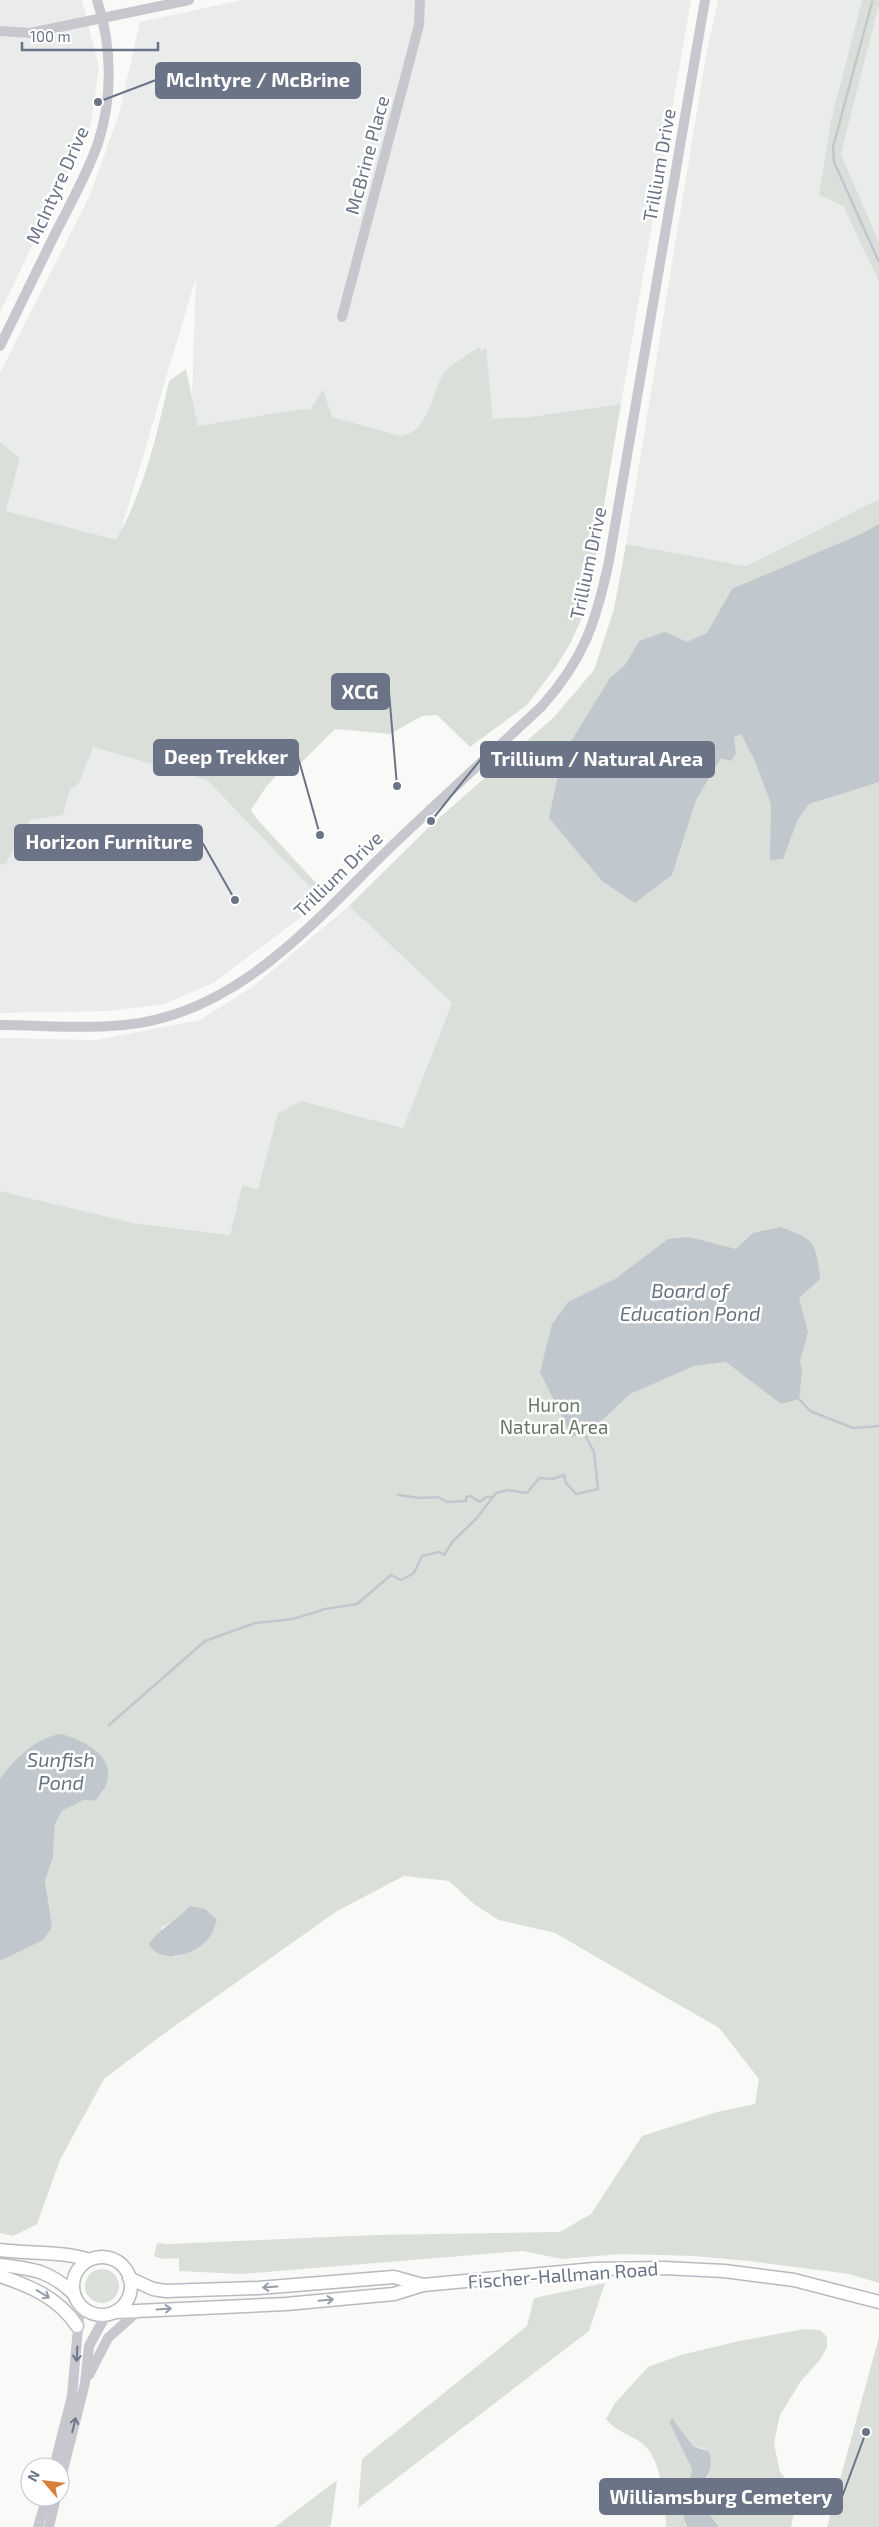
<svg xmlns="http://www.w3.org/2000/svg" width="879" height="2527" font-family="'Exo 2',sans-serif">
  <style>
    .built { fill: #eaebeb }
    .green { fill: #dae0d9; fill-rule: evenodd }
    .water { fill: #c0c7cd }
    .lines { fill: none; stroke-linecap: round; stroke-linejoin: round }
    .stream { stroke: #c0c7cd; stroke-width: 2.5 }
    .major-casing { stroke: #b7babf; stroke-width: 15 }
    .minor { stroke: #c6c8cd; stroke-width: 10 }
    .major { stroke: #fff; stroke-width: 12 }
    .oneway { stroke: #979eaa }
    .oneway2 { stroke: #70788a }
    .labels { text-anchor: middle; stroke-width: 5; stroke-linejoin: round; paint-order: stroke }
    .street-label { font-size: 19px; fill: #6b7486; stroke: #fff }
    .park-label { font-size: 19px; fill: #657965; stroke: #fff }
    .water-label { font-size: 20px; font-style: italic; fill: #677481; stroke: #fff }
    .leader { fill: none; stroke: #6b7486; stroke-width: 2 }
    .callout-dot { fill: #6b7486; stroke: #fff; stroke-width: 2 }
    .callout { fill: #6b7486; stroke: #6b7486; stroke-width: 2 }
    .callout-label { font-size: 20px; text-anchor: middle; font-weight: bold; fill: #fff }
  </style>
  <rect width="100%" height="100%" fill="#f9faf8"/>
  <g class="built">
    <path d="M0,0h82l17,68 -8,56 -91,188z"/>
    <path d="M242,0h449l-70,404 -131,18 -10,-75 -64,94 -225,-14 5,-150 -79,267 -111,-33 14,-53 -20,-16v-69l90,-178 29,-81 21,-92z"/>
    <path d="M718,0h144l-31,120 -12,75 24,11 36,76v217l-133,67 -120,-22 80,-488z"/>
    <path d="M879,5v237l-38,-88z"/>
    <path d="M93,747l114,33 116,121 -110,82 -49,21 -54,7 -110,2v-148l6,-2 24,-43 33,-5 7,-25 10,-8z"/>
    <path d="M349,906l103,97 -49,125 -100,-27 -45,88 -16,-4 -12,50 -96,-12 -134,-32v-153l96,2 104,-20 55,-35z"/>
  </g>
  <g class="green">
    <path d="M862,0h17v5l-38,149 38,88v40l-36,-76 -24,-11 12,-75z"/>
    <path d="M480,347l1,4 5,-3 7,71 35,-2 93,-13 -34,203 -16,35 -15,25 -29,38 -57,42 -33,-32 -15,1 -32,18 -55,-5 -35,35 -22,10 -12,13 -15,23 6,9 71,77 -5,5 -116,-121 -114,-33 -13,35 -10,8 -7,25 -33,5 -24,43 -6,2v-423l20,16 -14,53 110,29c29,-52 40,-102 53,-159l17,-12 12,57 104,-17 8,1 13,-21 9,28 68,19c23,-2 31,-32 38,-51 2,-4 4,-11 7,-14 11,-9 22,-17 35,-24z"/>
    <path d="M879,499v1784l-30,-9 -100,-13 -55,-5 -73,-2 -59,5 -39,-8 -282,23 -62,-3v-13l-16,1 -9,-3 3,-13 10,1 208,-9 185,-3 31,-18 51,-78 75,-24 38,-8 4,-25 -40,-51 -164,-95 -56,-13 -24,-15 -26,-24 -45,-5 -67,35 -179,127 -54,41 -44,81 -23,64 -24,12 -13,-3v-272l20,-11 27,-54 -2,-15 8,-24 2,-33 7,-13 22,-11 11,1 9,-10 -104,-5v-595l134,32 96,12 12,-50 16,4 20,-76 24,-12 101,27 49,-125 -103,-97 81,-80 124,-109 40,-47 20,-61 12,-65 120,22zM181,1916l2,37 -8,4 -14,-29z"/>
    <circle cx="102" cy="2286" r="17"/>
    <path d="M605,2283l-16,48 -231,177 4,-49 165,-133 7,-28z"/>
    <path d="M804,2329l16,1 7,7v10l-7,13 -19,21 -21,34 -6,28 6,29 18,22 -7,33h-72l-13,-19 -3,-18 5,-13 -6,-29 -9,-2 -21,-28 -3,4 23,47 -9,45 4,13h-21c0,-20 -5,-64 -19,-79 -12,-13 -29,-14 -41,-29l9,-16 33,-36 33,-12 58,-14z"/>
    <path d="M879,2337v190h-52z"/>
    <path d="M337,2480l-6,45 -2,2h-54z"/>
  </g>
  <g class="water">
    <path d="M879,524v258l-70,22 -11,15 -15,40 -13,1 1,-56 -16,-43 -14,-27 -7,3 2,17 -5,7 -10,-3 -25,42 -24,75 -37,28 -33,-22 -53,-63 13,-62 48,-78 15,-13 14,-24 26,-9 22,10 20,-9 25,-44 129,-55z"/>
    <path d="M780,1227c35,12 36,15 40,52l-21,19 9,34 -8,29 2,11 -3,27 -18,5 -55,-42 -32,4 -64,28 -38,36 -20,7 -32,-65 12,-48 16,-22 47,-23 53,-40 21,-2 47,12 17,-16z"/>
    <path d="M61,1734c34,9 66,33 34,67l-11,-1 -22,11 -7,13 -2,33 -8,24 7,46 -9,13 -43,21v-182c14,-20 37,-42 61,-45z"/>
    <path d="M190,1906l15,3 12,11c-2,5 -4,13 -8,18 -12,16 -49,28 -60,6 11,-16 28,-24 41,-38z"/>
    <path d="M672,2418l21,28 16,6c6,18 -5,23 -6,39 -2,13 9,26 16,36h-32l-4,-13 9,-45 -23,-47z"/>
  </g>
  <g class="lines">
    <g class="stream">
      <path d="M872,2l-39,145 1,15 45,100"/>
      <path d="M799,1399l11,12 43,17 26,-2"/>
      <path d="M398,1495l22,3 18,-1 9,5 19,-1v-4l4,-1 10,6 6,-5h7"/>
      <path d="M109,1725l96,-84 50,-18 38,-4 32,-10 32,-5 34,-29 10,5 13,-7 8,-17 17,-4 5,3 9,-14 23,-22 20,-26 12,-3 19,3 12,-15 13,1 12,-4 2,8 10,11 22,-5 -4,-37 -10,-19"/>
    </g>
    <g class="major-casing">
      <g id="major">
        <path d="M0,2250c27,4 65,1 89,10"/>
        <circle cx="102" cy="2286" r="29"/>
        <path d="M0,2265c33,4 49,5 74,29"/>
        <path d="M0,2276c30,10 59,22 77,50"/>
        <path d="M129,2278l24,11 13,2 92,-3 136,-11 29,8"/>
        <path d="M115,2312l171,-8 108,-10 29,-9 171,-16 70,-1 60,3 70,9 85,22"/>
      </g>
    </g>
    <g class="minor">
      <path d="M0,31l30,2 159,-33"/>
      <path d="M342,317l77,-292 1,-25"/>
      <path d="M0,346c18,-37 36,-73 54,-110 15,-30 33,-61 44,-93 15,-45 14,-98 -1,-143"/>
      <path d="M0,1025c55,0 116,8 169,-9 93,-28 158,-108 226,-173 48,-46 98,-91 147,-137 42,-47 54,-84 67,-145l96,-561"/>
      <path d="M89,2375l19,-37 30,-27"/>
      <path d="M54,2467l18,-71 8,-90"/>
      <path d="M60,2482l25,-99 4,-37 17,-31"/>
      <path d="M38,2527l9,-30"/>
      <path d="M49,2527l7,-30"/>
    </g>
    <use href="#major" class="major"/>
  </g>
  <defs><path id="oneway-shaft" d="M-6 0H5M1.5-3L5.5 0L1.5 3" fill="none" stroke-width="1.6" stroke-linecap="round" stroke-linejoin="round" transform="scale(1.25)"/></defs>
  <g class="oneway">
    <use href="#oneway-shaft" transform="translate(270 2287) rotate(176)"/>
    <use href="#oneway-shaft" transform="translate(43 2294) rotate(31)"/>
    <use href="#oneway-shaft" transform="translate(326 2300) rotate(-5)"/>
    <use href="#oneway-shaft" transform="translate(164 2309) rotate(-4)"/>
  </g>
  <g class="oneway2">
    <use href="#oneway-shaft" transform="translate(77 2354) rotate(93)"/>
    <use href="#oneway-shaft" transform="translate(74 2425) rotate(-76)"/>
  </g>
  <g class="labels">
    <g class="street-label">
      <text transform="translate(367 155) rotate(-75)" y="7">McBrine Place</text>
      <text transform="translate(659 165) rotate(-80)" y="7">Trillium Drive</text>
      <text transform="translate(57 185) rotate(-66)" y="7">McIntyre Drive</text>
      <text transform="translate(588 563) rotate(-78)" y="7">Trillium Drive</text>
      <text transform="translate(338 874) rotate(-44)" y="7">Trillium Drive</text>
      <text transform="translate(563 2275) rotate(-4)" y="7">Fischer-Hallman Road</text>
    </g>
    <g class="park-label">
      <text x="554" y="1412">Huron<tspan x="554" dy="22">Natural Area</tspan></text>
    </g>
    <g class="water-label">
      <text x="690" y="1298">Board of<tspan x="690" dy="23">Education Pond</tspan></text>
      <text x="61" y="1767">Sunfish<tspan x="61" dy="23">Pond</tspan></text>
    </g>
  </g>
  <path class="leader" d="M98 102L156 80M397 786L389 692M320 835L298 757M431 821L481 759M235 900L202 842M866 2432L842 2497"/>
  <g class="callout-dot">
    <circle cx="98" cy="102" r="5"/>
    <circle cx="397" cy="786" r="5"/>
    <circle cx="320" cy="835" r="5"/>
    <circle cx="431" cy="821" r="5"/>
    <circle cx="235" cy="900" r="5"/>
    <circle cx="866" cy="2432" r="5"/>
  </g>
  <g class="callout">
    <rect x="156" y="63" width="204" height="35" rx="5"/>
    <rect x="332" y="674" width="57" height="35" rx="5"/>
    <rect x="154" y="740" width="144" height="35" rx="5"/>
    <rect x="481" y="742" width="233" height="35" rx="5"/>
    <rect x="15" y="825" width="187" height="35" rx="5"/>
    <rect x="600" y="2479" width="242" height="35" rx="5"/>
  </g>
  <g class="callout-label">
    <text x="258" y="87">McIntyre / McBrine</text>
    <text x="360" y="699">XCG</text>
    <text x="226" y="764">Deep Trekker</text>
    <text x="597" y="766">Trillium / Natural Area</text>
    <text x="109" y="849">Horizon Furniture</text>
    <text x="721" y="2504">Williamsburg Cemetery</text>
  </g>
  <g transform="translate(45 2482) rotate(298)"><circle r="24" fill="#ffffff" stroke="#c4c7cf"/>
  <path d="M0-4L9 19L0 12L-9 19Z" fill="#d8803a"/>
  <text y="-8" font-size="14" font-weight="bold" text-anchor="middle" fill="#6b7486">N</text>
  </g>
  <path d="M22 42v8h136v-8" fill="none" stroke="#6b7486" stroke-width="2.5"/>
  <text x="30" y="42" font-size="15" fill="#6b7486" stroke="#ffffff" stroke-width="4" paint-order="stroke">100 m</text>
</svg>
